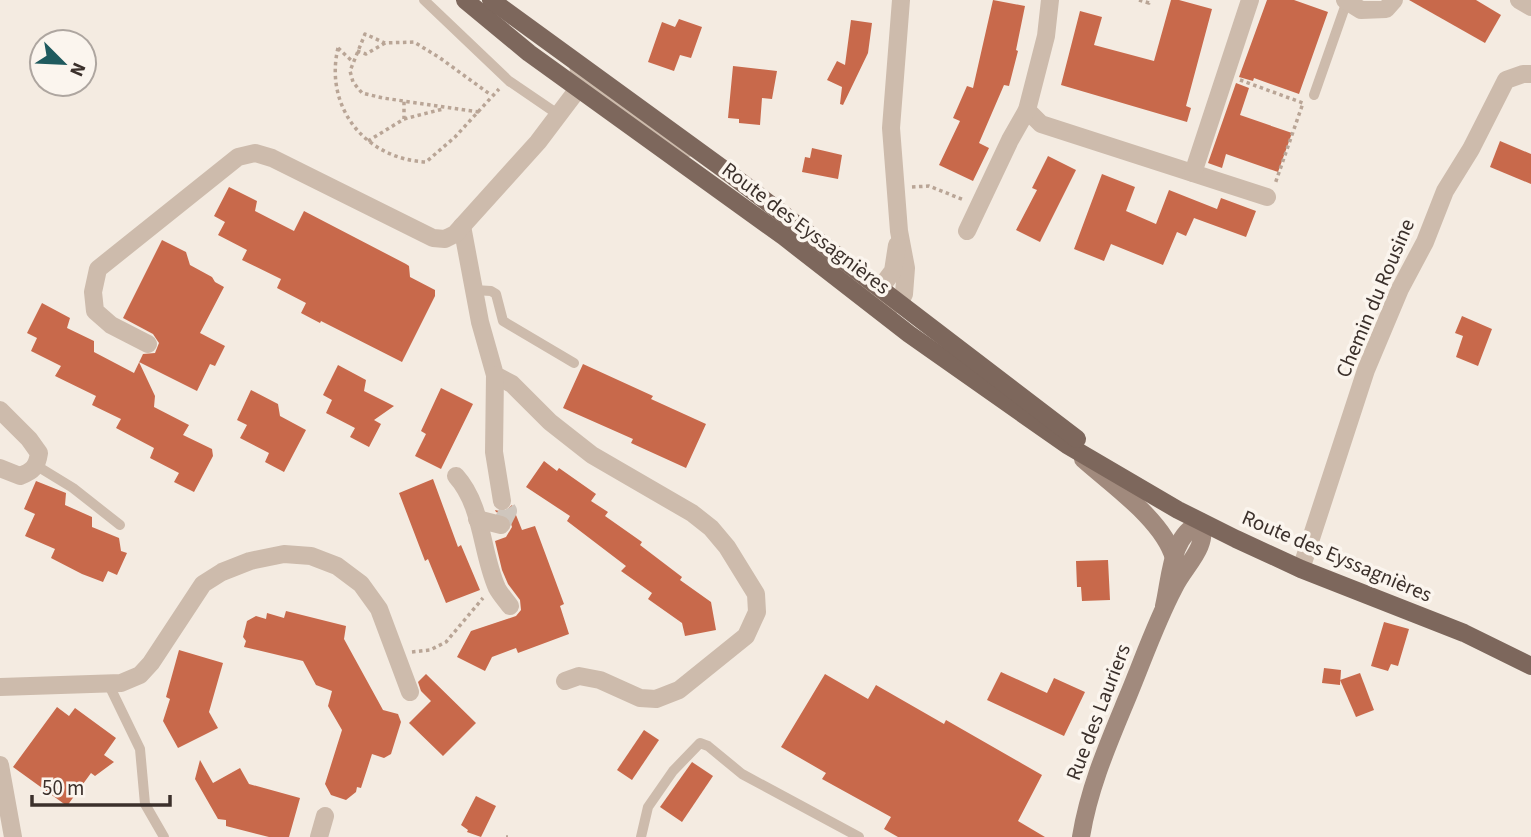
<svg xmlns="http://www.w3.org/2000/svg" width="1531" height="837" font-family="'Source Sans 3',sans-serif">
  <style>
    .building { fill: #c8694b }
    .lines { fill: none; stroke-linecap: round; stroke-linejoin: round }
    .minor-tunnel { stroke: #cfc6bd; stroke-width: 18; stroke-dasharray: 18 9; stroke-linecap: butt }
    .path { stroke: #b9a596; stroke-width: 3.5; stroke-dasharray: 3.5 3.5; stroke-linecap: butt }
    .service { stroke: #cdbbac; stroke-width: 10 }
    .minor { stroke: #cdbbac; stroke-width: 18 }
    .secondary { stroke: #a18a7d; stroke-width: 18 }
    .primary { stroke: #7d675c; stroke-width: 18 }
    .labels { text-anchor: middle; stroke-width: 7; stroke-linejoin: round; paint-order: stroke }
    .street-label { font-size: 21px; fill: #3b302b; stroke: #fbf5ee }
  </style>
  <rect width="100%" height="100%" fill="#f4ebe1"/>
  <g class="building">
    <path d="M993,0l32,6 -9,44 2,1 -9,35 -5,-1 -25,58 10,5 -16,33 -34,-16 21,-44 -7,-3 14,-32 6,2z"/>
    <path d="M1171,0h8l33,9 -26,97 5,2 -4,14 -126,-37 19,-74 22,6 -8,28 60,16z"/>
    <path d="M1267,0h27l34,12 -29,82 -45,-16 -1,3 -14,-4z"/>
    <path d="M1409,0h67l25,15 -16,28z"/>
    <path d="M679,19l23,8 -11,31 -11,-3 -6,16 -26,-9 14,-40 13,5z"/>
    <path d="M851,20l21,3 -4,30 -25,52 -3,-1 2,-17 -15,-7 10,-19 8,4z"/>
    <path d="M733,66l44,5 -5,28 -10,-1 -2,27 -21,-2v-4l-11,-1z"/>
    <path d="M1236,83l13,5 -9,27 52,18 -14,39 -52,-18 -4,14 -14,-5z"/>
    <path d="M1500,141l31,13v30l-41,-17z"/>
    <path d="M812,148l30,7 -4,24 -36,-7 3,-15 5,1z"/>
    <path d="M1048,156l28,14 -36,72 -24,-12 21,-40 -5,-2z"/>
    <path d="M1102,174l33,13 -9,24 30,13 13,-34 48,19 4,-11 35,13 -10,26 -52,-19 -8,18 -9,-4 -14,33 -52,-21 -7,17 -30,-12z"/>
    <path d="M229,187l28,14 -2,10 39,20 10,-20 102,53 3,2 1,11 25,13v6l-33,66 -81,-41 -1,2 -19,-10 5,-10 -29,-15 4,-9 -39,-19 5,-10 -29,-15 7,-13 -11,-6z"/>
    <path d="M162,240l24,12 4,13 22,12 3,5 9,5 -24,46 25,13 -10,20 -5,-2 -13,27 -58,-29 16,34 -1,11 35,18 -6,10 29,14 1,7 -19,36 -20,-10 5,-9 -29,-15 4,-10 -38,-20 5,-9 -29,-14 4,-9 -41,-20 6,-10 -30,-15 6,-13 -10,-5 15,-30 28,15 -3,10 27,13v11l40,21 9,-19 12,-1 4,-10 -6,-9 -30,-16z"/>
    <path d="M1462,316l30,13 -14,37 -22,-9 7,-21 -8,-3z"/>
    <path d="M583,364l70,32 -2,3 55,25 -20,44 -55,-25 2,-4 -70,-31z"/>
    <path d="M338,365l28,15 -2,11 30,15 -20,14 7,4 -12,23 -19,-10 5,-9 -29,-15 6,-13 -9,-5z"/>
    <path d="M441,388l32,16 -32,65 -26,-13 11,-22 -5,-3z"/>
    <path d="M251,390l27,14 2,12 26,14 -22,42 -19,-10 4,-9 -29,-15 7,-13 -10,-5z"/>
    <path d="M544,461l13,10 2,-3 37,26 -5,7 17,11 -3,4 37,26 -2,3 42,32 -2,3 31,22 5,28 -31,6 -3,-13 -34,-24 4,-6 -31,-22 5,-5 -59,-45 3,-5 -44,-29z"/>
    <path d="M433,479l25,68 3,-2 19,45 -34,13 -18,-44 -3,2 -26,-68z"/>
    <path d="M36,481l30,12 -1,12 27,12v10l27,11 2,13 6,2 -10,22 -9,-4 -5,11 -21,-8 -31,-16 4,-9 -30,-13 10,-22 -11,-5z"/>
    <path d="M512,505l10,25 13,-4 29,78 -4,2 9,28 -51,19 -2,-5 -24,9 -7,14 -28,-14 14,-26 45,-15 5,-6 -1,-10 -12,-16 -6,-14 -7,-29 11,-4 6,-10 -3,-10 -13,-5 -1,-2 9,2z"/>
    <path d="M1108,560l2,40 -28,1 -1,-14h-4l-1,-26z"/>
    <path d="M286,611l60,15 -2,13 39,71 15,4 3,8 -10,32 -7,4 -12,-4 -11,34 -4,-1 -1,5 -10,8 -15,-5 -6,-11 17,-54 -14,-24 4,-15 -16,-6 -13,-24 -59,-14 2,-6 -3,-4 4,-16 9,-5 10,3 1,-6 17,5z"/>
    <path d="M1384,622l25,7 -11,37 -7,-2 -3,7 -17,-5z"/>
    <path d="M179,650l44,13 -14,49 9,16 -40,20 -15,-27 7,-22 -4,-2z"/>
    <path d="M1324,668l17,2 -1,15 -18,-2z"/>
    <path d="M1001,672l46,21 7,-15 31,14 -21,44 -77,-36z"/>
    <path d="M1360,673l14,37 -18,7 -16,-37z"/>
    <path d="M426,674l50,49 -33,33 -34,-33 22,-22 -10,-10 -3,-9z"/>
    <path d="M825,674l43,25 8,-14 68,39 2,-4 96,55 -24,46 27,16h-147l-14,-8 7,-12 -69,-38 4,-6 -45,-26z"/>
    <path d="M57,707l12,9 6,-8 41,30 -12,17 10,7 -19,14 -4,-3 -24,33 -54,-39z"/>
    <path d="M644,730l15,10 -27,40 -15,-10z"/>
    <path d="M200,760l13,23 27,-15 9,16 51,14 -11,39h-20l-43,-11v-6l-8,-1 -23,-40z"/>
    <path d="M692,762l21,14 -31,46 -22,-15z"/>
    <path d="M476,796l20,10 -15,31 -14,-5 1,-2 -7,-5z"/>
  </g>
  <g class="lines">
    <path class="minor-tunnel" d="M501,525l7,-14 -6,-10"/>
    <g class="path">
      <path d="M1139,0l10,3 1,-3"/>
      <path d="M338,48c-14,59 27,111 88,114l29,-25 44,-48"/>
      <path d="M338,48l15,14"/>
      <path d="M357,51l9,3 19,-11"/>
      <path d="M1240,80l63,23 -28,81"/>
      <path d="M479,112l-96,-14 -21,-5 -9,-11 -3,-11 15,-37 20,9 29,-1 26,16 51,37"/>
      <path d="M404,119l39,-10"/>
      <path d="M368,141l36,-22v-18"/>
      <path d="M912,187l17,-1 35,14"/>
      <path d="M412,652l18,-2 16,-8 37,-44"/>
      <path d="M506,837h2"/>
    </g>
    <g class="service">
      <path d="M424,0l85,81 50,34"/>
      <path d="M1314,95l33,-94"/>
      <path d="M474,290l17,1 5,3 7,27 71,42"/>
      <path d="M37,466l36,22 47,37"/>
      <path d="M108,683l32,66 5,55 19,33"/>
      <path d="M641,837l7,-30 25,-36 27,-28 8,3 34,28 117,63"/>
    </g>
    <g class="minor">
      <path d="M1345,0l16,10 25,-1 8,-9"/>
      <path d="M1519,0l12,7"/>
      <path d="M578,89l7,-3 8,1 73,52 22,9"/>
      <path d="M1027,110l14,14 226,73"/>
      <path d="M1193,173l57,-173"/>
      <path d="M462,226l18,96 15,53 17,9 38,38 42,33 100,58 19,15 16,19 29,47 1,18 -11,24 -67,54 -23,9 -16,-1 -40,-18 -21,-4 -14,5"/>
      <path d="M967,231l43,-91 17,-30 19,-74 4,-36"/>
      <path d="M845,274l46,32 9,-4 4,-8 2,-26 -7,-37 -8,-103 10,-128"/>
      <path d="M885,303l-4,-16 12,-16 4,-26"/>
      <path d="M148,344l-37,-19 -16,-14 -2,-19 5,-23 140,-112 17,-4 17,5 161,80 12,1 10,-5 83,-92 40,-53 3,-8 -3,-16"/>
      <path d="M495,375l-1,77 8,49"/>
      <path d="M0,410l29,29 10,14c-2,14 -6,18 -19,23l-20,-8"/>
      <path d="M456,476c27,30 25,76 41,112 3,6 9,12 13,18"/>
      <path d="M477,519l24,6"/>
      <path d="M1301,569l65,-199 34,-81 25,-47 20,-51 26,-42 35,-69 17,-6h8"/>
      <path d="M0,687l121,-4 19,-8 11,-12 52,-79 19,-12 28,-11 34,-7 27,2 26,10 24,18 18,25 31,83"/>
      <path d="M0,765l13,72"/>
      <path d="M319,837l6,-21"/>
    </g>
    <g class="secondary">
      <path d="M1083,459c29,26 80,61 91,99"/>
      <path d="M1081,837c8,-50 28,-95 47,-141 15,-36 28,-74 46,-108 10,-22 35,-40 27,-66 -31,14 -30,55 -37,84"/>
    </g>
    <g class="primary">
      <path d="M465,0l64,53 254,183 126,98 158,111 111,65 58,29 65,30 163,64 67,33"/>
      <path d="M491,0l242,176 344,263"/>
    </g>
  </g>
  <g class="labels">
    <g class="street-label">
      <text transform="translate(806 228) rotate(37)" y="7">Route des Eyssagnières</text>
      <text transform="translate(1375 298) rotate(-67)" y="7">Chemin du Rousine</text>
      <text transform="translate(1337 556) rotate(23)" y="7">Route des Eyssagnières</text>
      <text transform="translate(1098 712) rotate(-69)" y="7">Rue des Lauriers</text>
    </g>
  </g>
  <g transform="translate(63 63) rotate(114)"><circle r="33" fill="#fbf5ee" stroke="#aea6a0" stroke-width="2"/>
  <path d="M0-5L12 26L0 18L-12 26Z" fill="#1f5a5e"/>
  <text y="-10" font-size="19" font-weight="bold" text-anchor="middle" fill="#3b302b">N</text>
  </g>
  <path d="M32 795v10h138v-10" fill="none" stroke="#3b302b" stroke-width="3.5"/>
  <text x="42" y="795" font-size="21" fill="#3b302b" stroke="#fbf5ee" stroke-width="5" paint-order="stroke">50 m</text>
</svg>
